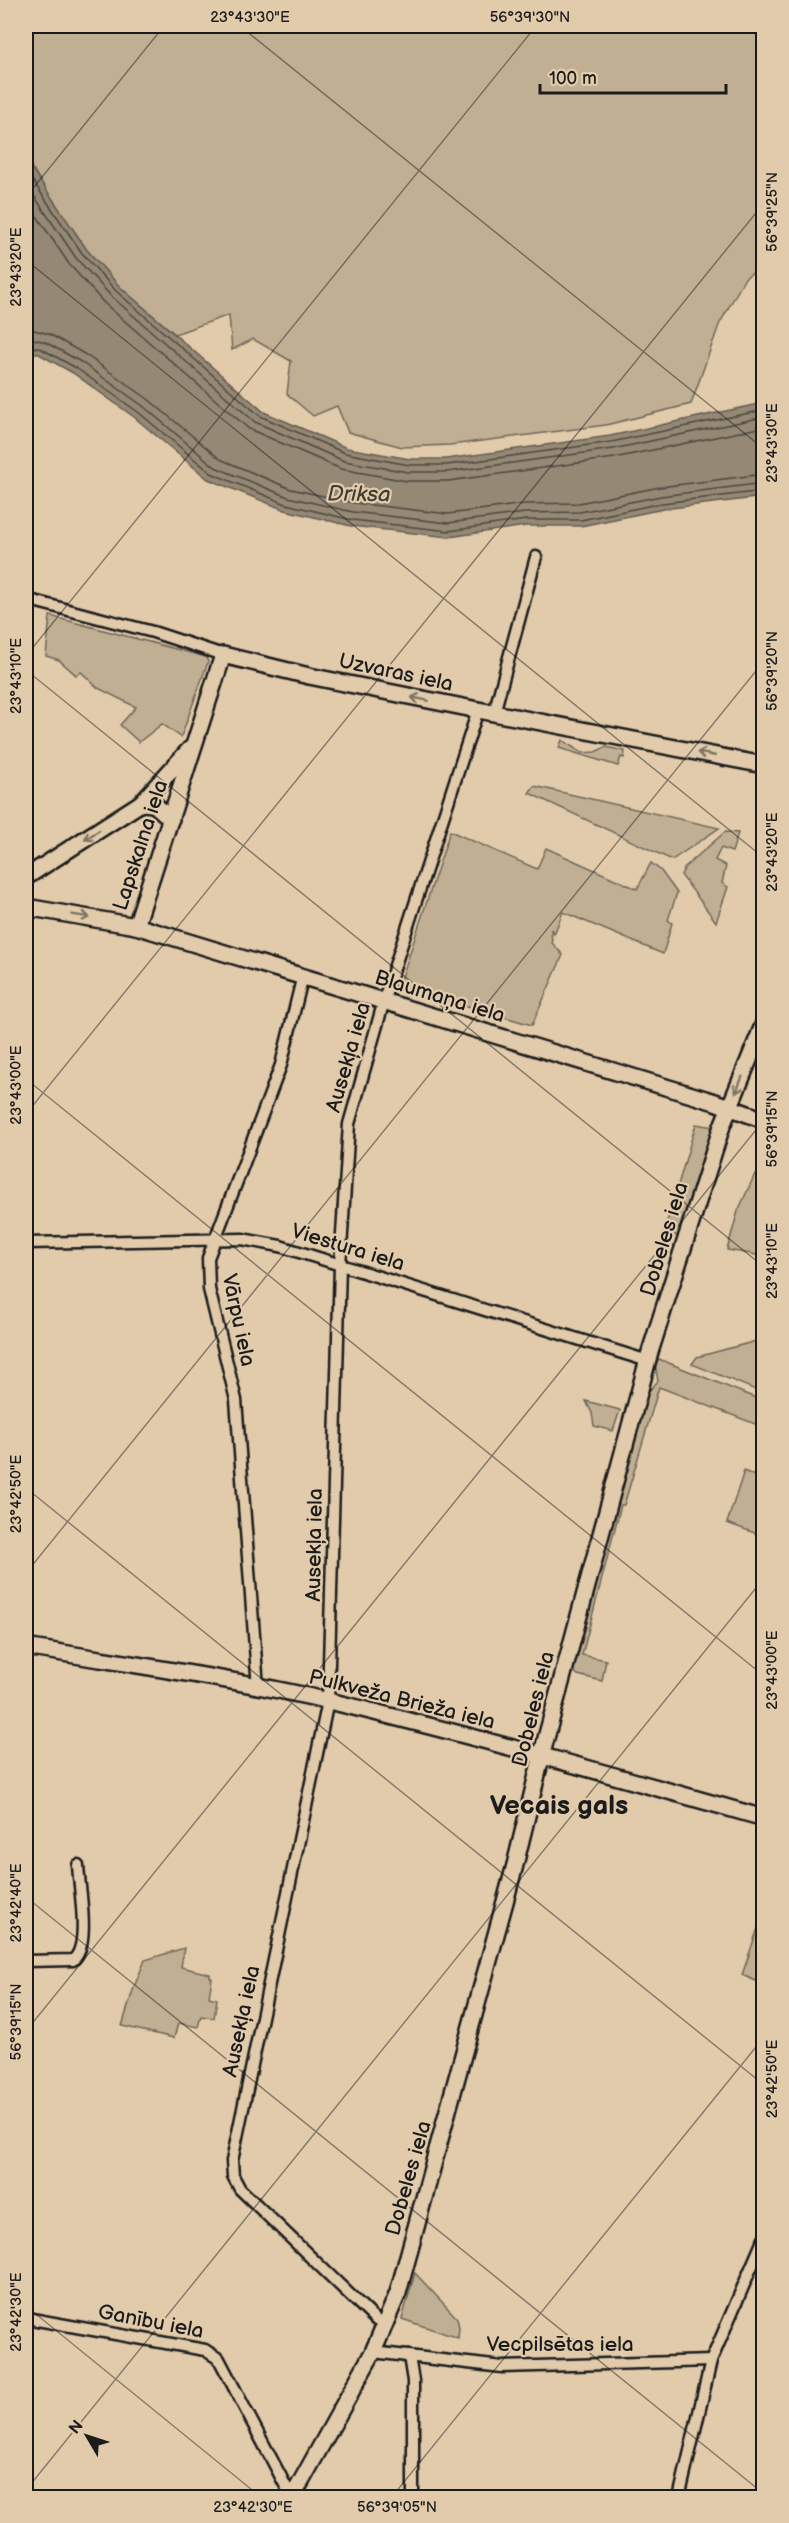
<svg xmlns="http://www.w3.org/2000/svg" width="789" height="2523" font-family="'Balsamiq Sans',sans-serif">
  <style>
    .green { fill: #c0af93; stroke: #6e6658; stroke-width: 1.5 }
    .water { fill: #958874; stroke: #655d51; stroke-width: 1.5 }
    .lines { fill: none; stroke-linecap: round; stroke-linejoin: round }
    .shore { stroke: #4c473f; stroke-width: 1.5 }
    .street-casing { stroke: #1c1c1c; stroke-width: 15 }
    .secondary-casing { stroke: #1c1c1c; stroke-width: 20 }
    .street { stroke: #e1cbab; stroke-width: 10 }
    .secondary { stroke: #e1cbab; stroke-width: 15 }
    .oneway { stroke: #7e7464 }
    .ticks { fill: none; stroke: #1c1c1c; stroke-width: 1.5; stroke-opacity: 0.45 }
    .labels { text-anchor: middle; stroke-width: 4.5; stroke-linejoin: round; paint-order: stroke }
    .street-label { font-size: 21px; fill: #1c1c1c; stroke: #e1cbab }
    .water-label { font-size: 22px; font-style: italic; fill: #403c36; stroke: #e1cbab }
    .district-label { font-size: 27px; font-weight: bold; fill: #1c1c1c; stroke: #e1cbab }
    .neatline { fill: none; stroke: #1c1c1c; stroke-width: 2 }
    .ticks-label { font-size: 15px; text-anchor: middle; fill: #1c1c1c }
  </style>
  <rect width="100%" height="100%" fill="#e1cbab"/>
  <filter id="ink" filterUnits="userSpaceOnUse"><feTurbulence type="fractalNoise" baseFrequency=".0167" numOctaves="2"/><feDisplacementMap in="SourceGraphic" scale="12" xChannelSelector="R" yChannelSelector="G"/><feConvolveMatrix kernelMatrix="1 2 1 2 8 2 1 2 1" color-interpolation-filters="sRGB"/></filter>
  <g filter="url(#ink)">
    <g class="green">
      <path d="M26,26h737v239l-18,13 -26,47 -28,79 -85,21 -156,20 -48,2 -54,-15 -11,-26 -24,10 -26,-22 4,-33 -38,-22 -21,11 -3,-35 -54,19 -55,-47 -33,-37 -61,-90z"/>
      <path d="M50,616l156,41 2,5 -27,75 -19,-13 -23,18 -19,-17 16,-18 -38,-19 -17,-16 -5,3 -17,-15 -13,-4z"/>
      <path d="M562,740l20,13 13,-1 11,-5 19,4 -1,7 -3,-1 -3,9 -59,-18z"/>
      <path d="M534,786l185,42 -47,32 -143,-67z"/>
      <path d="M450,831l87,38 9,-21 91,41 14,-26 10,8 16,22 -9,27 4,3 -9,31 -100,-42 -9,22 -3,-5 1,14 11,12 -31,70 -133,-39z"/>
      <path d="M725,832l13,1 -6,19 -11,-4 -6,12 11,6 -4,17 6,4 -12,35 -35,-47 4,-8z"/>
      <path d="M696,1124l18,3 -36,109 -14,-4z"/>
      <path d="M755,1174l8,5v77l-36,-6 11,-39z"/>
      <path d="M763,1333v60l-71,-29 5,-7 63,-17z"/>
      <path d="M659,1359l104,42v26l-104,-40 -35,118h-3l-39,150 24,5 -4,21 -24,-6 -6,-5 74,-276 12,-13 -3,-17z"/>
      <path d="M586,1401l34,9 -7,21 -19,-5 -2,-13z"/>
      <path d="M744,1471l19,9v56l-36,-13z"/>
      <path d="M763,1913v71l-21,-9z"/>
      <path d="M184,1948l-3,19 29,7v3l2,1 -3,19 8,2 -3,19 -13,-2 -3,11 -20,-4 -4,15 -52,-12 12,-39 11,-27z"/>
      <path d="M415,2273l42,45 2,9 -1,11 -56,-19z"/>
    </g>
    <path class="water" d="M26,160l61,90 33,37 144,125 83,36 63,11h36l164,-23 153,-33v94l-100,12 -82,17h-55l-77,11 -98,-11 -66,-16 -77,-31 -74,-62 -61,-44 -34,-19 -13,-4z"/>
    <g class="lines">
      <g class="shore">
        <path d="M26,171l56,82 34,38 144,125 85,37 64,12h38l164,-23 153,-32"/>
        <path d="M26,184l50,74 35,38 144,126 89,39 64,11h39l166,-23 151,-32"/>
        <path d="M26,200l43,64 35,39 145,126 92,40 66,12h41l166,-23 150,-31"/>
        <path d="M26,328l23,6 37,21 62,44 72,60 71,30 64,14 93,11 77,-10 54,-1 81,-16 104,-13"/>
        <path d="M26,337l19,5 36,20 62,44 72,61 73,30 65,15 95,11 77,-10 55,-1 81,-16 103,-13"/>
        <path d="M26,345l16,4 34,19 62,44 73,61 75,31 66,16 97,11 77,-11h55l81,-17 102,-12"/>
      </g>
      <g class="street-casing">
        <g id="street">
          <path d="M26,599l127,33 70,23"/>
          <path d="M494,713l42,-156"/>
          <path d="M26,1243l216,-4 38,7 368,115"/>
          <path d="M258,1687l-22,-287 -27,-111 -1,-31 73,-193 22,-90"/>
          <path d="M26,1961l47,-1c18,-14 6,-72 5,-95"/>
          <path d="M26,2318l179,32 14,9 73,139"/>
          <path d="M386,2326l-10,-6 -136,-131 -7,-13 -1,-15 96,-460 12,-436 9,-141 38,-134 91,-280"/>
          <path d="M373,2352l129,15 209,-6"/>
          <path d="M409,2356l4,25v117"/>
          <path d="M679,2498l32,-137 53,-123"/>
        </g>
      </g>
      <g class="secondary-casing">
        <g id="secondary">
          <path d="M141,803l13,1 17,15"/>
          <path d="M26,877l115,-74 49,-54"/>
          <path d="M26,907l110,19 579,176 49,18"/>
          <path d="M136,926l87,-271 86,21 169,34 286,55"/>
          <path d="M26,1647c101,17 204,31 303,54 146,35 290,76 435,117"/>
          <path d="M292,2498l81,-146 25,-59 117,-428 30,-123 105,-390 72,-226 42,-103"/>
        </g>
      </g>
      <use href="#street" class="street"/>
      <use href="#secondary" class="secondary"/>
    </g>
    <defs><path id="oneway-shaft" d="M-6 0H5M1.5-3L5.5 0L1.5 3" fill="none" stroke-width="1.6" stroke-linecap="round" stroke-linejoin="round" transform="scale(1.5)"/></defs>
    <g class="oneway">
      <use href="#oneway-shaft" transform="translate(420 699) rotate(-168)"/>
      <use href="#oneway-shaft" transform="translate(706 754) rotate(-169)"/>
      <use href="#oneway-shaft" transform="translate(92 835) rotate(147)"/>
      <use href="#oneway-shaft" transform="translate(81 916) rotate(9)"/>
      <use href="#oneway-shaft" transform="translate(739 1085) rotate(112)"/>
    </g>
  </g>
  <path class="ticks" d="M240,26l524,423M746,26l18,14M26,197l138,-171M26,260l738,598M26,656l510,-630M26,670l738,597M26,1079l738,597M26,1114l738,-911M26,1488l738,597M26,1573l738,-912M26,1897l738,597M26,2031l738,-911M26,2306l236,192M26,2490l738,-912M391,2498l373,-461M762,2498l2,-2"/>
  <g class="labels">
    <g class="street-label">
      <text transform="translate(396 672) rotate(12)" y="7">Uzvaras iela</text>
      <text transform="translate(140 845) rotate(-72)" y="7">Lapskalna iela</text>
      <text transform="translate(440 996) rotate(17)" y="7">Blaumaņa iela</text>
      <text transform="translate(348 1057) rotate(-74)" y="7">Ausekļa iela</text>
      <text transform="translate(664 1239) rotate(-73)" y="7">Dobeles iela</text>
      <text transform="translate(348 1247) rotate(17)" y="7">Viestura iela</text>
      <text transform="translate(239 1320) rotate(78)" y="7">Vārpu iela</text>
      <text transform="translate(314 1545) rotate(-89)" y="7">Ausekļa iela</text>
      <text transform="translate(402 1699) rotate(14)" y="7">Pulkveža Brieža iela</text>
      <text transform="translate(533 1709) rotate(-76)" y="7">Dobeles iela</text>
      <text transform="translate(241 2021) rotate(-78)" y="7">Ausekļa iela</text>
      <text transform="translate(408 2178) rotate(-74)" y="7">Dobeles iela</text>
      <text transform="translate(151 2321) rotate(11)" y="7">Ganību iela</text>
      <text x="560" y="2351">Vecpilsētas iela</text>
    </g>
    <g class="water-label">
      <text transform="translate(359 493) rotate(1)" y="8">Driksa</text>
    </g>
    <g class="district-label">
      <text x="559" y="1814">Vecais gals</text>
    </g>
  </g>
  <rect width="789" height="2523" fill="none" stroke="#e1cbab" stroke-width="66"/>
  <g transform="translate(87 2436) rotate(309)" stroke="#e1cbab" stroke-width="4.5" paint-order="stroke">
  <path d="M0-4.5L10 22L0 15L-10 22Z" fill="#1c1c1c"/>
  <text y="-9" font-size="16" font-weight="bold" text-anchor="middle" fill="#1c1c1c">N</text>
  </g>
  <path d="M540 84v9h186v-9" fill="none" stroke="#1c1c1c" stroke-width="3"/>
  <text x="549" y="84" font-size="18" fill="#1c1c1c" stroke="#e1cbab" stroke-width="4.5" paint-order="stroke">100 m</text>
  <rect x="33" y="33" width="723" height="2457" class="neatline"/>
  <g class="ticks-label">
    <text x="250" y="22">23°43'30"E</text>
    <text x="530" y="22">56°39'30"N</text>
    <text transform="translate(772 212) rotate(-90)" y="5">56°39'25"N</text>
    <text transform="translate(16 267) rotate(-90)" y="5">23°43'20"E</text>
    <text transform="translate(772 443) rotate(-90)" y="5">23°43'30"E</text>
    <text transform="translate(772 671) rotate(-90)" y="5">56°39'20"N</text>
    <text transform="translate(16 676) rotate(-90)" y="5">23°43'10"E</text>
    <text transform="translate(772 852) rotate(-90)" y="5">23°43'20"E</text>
    <text transform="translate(16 1085) rotate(-90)" y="5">23°43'00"E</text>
    <text transform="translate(772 1129) rotate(-90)" y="5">56°39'15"N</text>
    <text transform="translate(772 1261) rotate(-90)" y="5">23°43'10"E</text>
    <text transform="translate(16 1494) rotate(-90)" y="5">23°42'50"E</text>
    <text transform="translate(772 1670) rotate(-90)" y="5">23°43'00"E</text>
    <text transform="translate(16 1903) rotate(-90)" y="5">23°42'40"E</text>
    <text transform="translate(16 2022) rotate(-90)" y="5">56°39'15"N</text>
    <text transform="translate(772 2079) rotate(-90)" y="5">23°42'50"E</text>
    <text transform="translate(16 2312) rotate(-90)" y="5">23°42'30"E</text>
    <text x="253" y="2512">23°42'30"E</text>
    <text x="397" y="2512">56°39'05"N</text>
  </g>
</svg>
